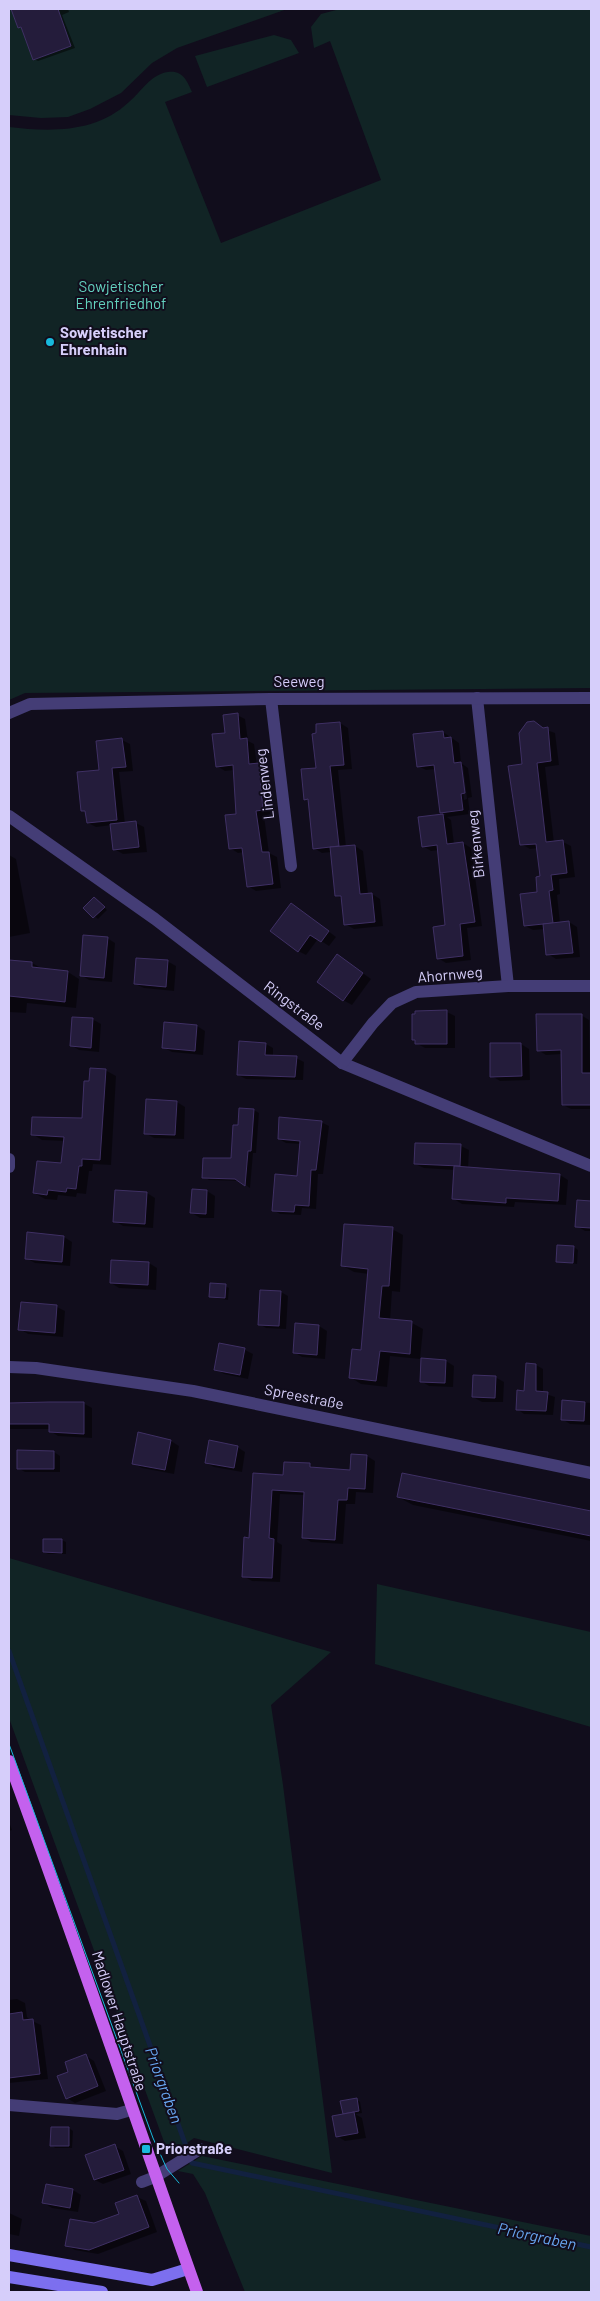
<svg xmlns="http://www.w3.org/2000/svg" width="600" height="2301" font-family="Barlow,sans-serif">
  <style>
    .green { fill: #112425 }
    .shadow { fill: #0007; fill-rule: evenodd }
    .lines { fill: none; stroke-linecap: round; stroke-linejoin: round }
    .stream { stroke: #122140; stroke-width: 5 }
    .building { fill: #241c3b; stroke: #3f3064 }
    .minor { stroke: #443d76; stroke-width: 12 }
    .secondary { stroke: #7c6fef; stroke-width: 12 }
    .primary { stroke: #c461ee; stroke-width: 12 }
    .tram { stroke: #18b9dc; stroke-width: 1 }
    .poi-dot { fill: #18b9dc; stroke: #110d1c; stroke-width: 2 }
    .labels { text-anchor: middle; stroke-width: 4; stroke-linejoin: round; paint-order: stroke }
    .park-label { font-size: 15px; fill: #63d1be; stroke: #110d1c }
    .poi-label { font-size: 15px; font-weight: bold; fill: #d6cefa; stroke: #110d1c; text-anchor: start }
    .street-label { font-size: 15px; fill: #d6cefa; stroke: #110d1c }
    .water-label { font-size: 16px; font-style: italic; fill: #67a5ef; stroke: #110d1c }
  </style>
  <rect width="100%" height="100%" fill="#110d1c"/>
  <g class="green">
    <path d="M9,9h278l-110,39 -25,15 -31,30 -31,16 -22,8 -27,1 -32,-3z"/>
    <path d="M340,9h251v679l-566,5 -16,7v-573c42,5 87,6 120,-25 12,-10 22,-28 39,-30 15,-2 19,9 24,20l-27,10 56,141 160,-63 -51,-139 -16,7 -3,-21 10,-13z"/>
    <path d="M274,35l17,5 8,13 -92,34 -12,-31z"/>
    <path d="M9,1558l322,94 -60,53 12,80 49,388 -138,-35 -22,16 -5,-4 -158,-432z"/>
    <path d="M377,1584l214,48v95l-216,-63z"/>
    <path d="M202,2156l389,80v56h-346l-40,-99 -12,-19 -15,-3z"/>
  </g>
  <g class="shadow">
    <path d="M18,9h50l1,3 -7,3 13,33 -37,13 -4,-2 -11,-30 -4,-2 -6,-16z"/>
    <path d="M237,715l8,4 3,22 6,3 3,21 9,4 4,45 -6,2 5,37 8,4 4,31 -25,3 -8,-5 -4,-34 -6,1 -8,-5 8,-33 -4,-45 -9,1 -8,-5 9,-32z"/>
    <path d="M340,723l8,5 4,41 -14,1 8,77 9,-1 8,5 5,43h4l8,5 3,27 -29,3 -9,-5 -2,-25 -7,-3 -5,-44 -9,1 -8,-5 -4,-47 -5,-2 12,-30z"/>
    <path d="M544,729l11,4 4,32 -14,2 9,76 9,-1 8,4 4,31 -16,2 1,15 -3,1 3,28 9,-1 8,5 3,30 -24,2 -8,-5 -3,-25 -12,1 -8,-4 14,-33 2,-16 -3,-29 -8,1 -9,-5 3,-79z"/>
    <path d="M443,732l16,11 2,20 7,5 4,29 -4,1 2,16 -23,3 4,3 3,24 9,-1 8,5 11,78 -15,2 4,32 -25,3 -8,-5 9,-32 -8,-76 -8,1 -8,-5 -4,-28 27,-3 -5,-3 -5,-43 -10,1 -8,-4zM460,766h3l4,33 -3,1z"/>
    <path d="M122,740l8,4 3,27 -14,1 6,52 11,-1 8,4 3,25 -24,2 -9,-5 -2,-24 -16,2 -8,-4 -1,-10 -5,-3 19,-39z"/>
    <path d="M9,855l7,4 14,74 -21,4z"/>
    <path d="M95,899l12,11 -9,9 -13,-11z"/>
    <path d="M299,909l37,28 -7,9 -11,-7 -12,16 -8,-4z"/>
    <path d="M107,938l8,5 -3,39 -23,-2 -8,-5z"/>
    <path d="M9,961l23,2 11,6 25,3 11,7 -3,29 -49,-5 -1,10 -17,-1z"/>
    <path d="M167,961l9,5 -2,25 -30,-3 -9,-4z"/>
    <path d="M346,961l25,18 -19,26 -9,-5z"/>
    <path d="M447,1012l8,4v32h-30l-9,-5 -3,-4z"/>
    <path d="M581,1015l8,5 2,89h-20l-8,-4 -1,-51 -16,1 -8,-5z"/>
    <path d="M92,1019l9,5 -2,28 -20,-2 -8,-5z"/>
    <path d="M197,1026l8,5 -2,24 -31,-3 -9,-5z"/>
    <path d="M266,1044l7,4v8l23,2 8,4 -1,18 -57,-1 -8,-4z"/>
    <path d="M521,1044l8,5 1,31 -30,1 -8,-5z"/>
    <path d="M105,1070l11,6 -5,89 -18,-1 -1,7h-3l-3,23 -9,-1 -1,4 -18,-2 -1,5 -12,-1 -11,-6 28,-28 3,-24 -23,-1 -10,-6 51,-15 7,-36z"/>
    <path d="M177,1102l8,5 -1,32 -30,-1 -9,-5z"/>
    <path d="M254,1110l5,3 -3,40h-3l-3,35 -10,-7 -31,-1 -5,-3 29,-18 6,-32z"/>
    <path d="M321,1122l8,4 -6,48h-5l-2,35 -14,-1 -1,7 -21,-1 -7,-4 25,-33 3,-33 -15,-1 -7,-4z"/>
    <path d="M461,1146l8,4 -1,19 92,6 8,5 -2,25 -51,-3 -1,5 -52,-3 -8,-5 1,-29 -31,-2 -9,-4z"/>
    <path d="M193,1190l14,1 8,5 -1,22h-14l-8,-5z"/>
    <path d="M147,1193l8,5 -2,30 -30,-2 -8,-5z"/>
    <path d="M578,1201l13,1v29h-6l-8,-5z"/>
    <path d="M392,1229l11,6 -3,57 -8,-1 -2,30 22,2 11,6 -3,30 -30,-3 -3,31 -26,-3 -11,-7 12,-26 7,-77 -15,-2 -11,-6z"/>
    <path d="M29,1234l35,3 8,5 -2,24 -35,-3 -9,-5z"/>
    <path d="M574,1247l4,3 -1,14 -19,-3z"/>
    <path d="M149,1263l8,5 -1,22 -37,-2 -8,-5z"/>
    <path d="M225,1286l4,2 -1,12 -18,-3z"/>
    <path d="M281,1292l7,4 -2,33 -20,-1 -7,-4z"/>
    <path d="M57,1307l8,4 -2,26 -35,-3 -8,-5z"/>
    <path d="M319,1326l8,5 -2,28 -23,-2 -8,-5z"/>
    <path d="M220,1345l25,5 8,4 -5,25 -24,-5 -8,-5z"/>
    <path d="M446,1361l8,5 -1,21 -24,-1 -8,-5z"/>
    <path d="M536,1365l7,4v24l12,4 -2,18 -29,-1 -7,-5z"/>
    <path d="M495,1377l9,5 -1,20h-21l-9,-5z"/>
    <path d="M563,1401l28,2v22l-21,-1 -8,-5z"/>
    <path d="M83,1403l9,5v30l-34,-2 -8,-5v-2h-41v-25z"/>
    <path d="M139,1434l32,7 8,5 -5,28 -32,-6 -9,-5z"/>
    <path d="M237,1447l8,5 -3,20 -28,-5 -8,-4z"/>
    <path d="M54,1452l6,4v16h-35l-7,-4z"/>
    <path d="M367,1456l8,5 -2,32 -17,-1 -1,12h-9l-3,40 -32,-2 -8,-5 2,-42 -25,-1 -3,48 5,3 -2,37 -28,-1 -9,-5 7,-37 4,-65 31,2 24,-12 7,5 35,2z"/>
    <path d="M403,1474l188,38v29l-178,-36 -15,-8z"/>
    <path d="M62,1540l4,2v12h-18l-4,-2z"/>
    <path d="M9,1822l3,8 -3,1z"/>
    <path d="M17,1999l8,4 2,14 3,3 11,5 7,54 -39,4v-83z"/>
    <path d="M86,2056l8,5 12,30 -31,12 -8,-5 3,-25z"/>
    <path d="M356,2099l4,3 2,11 -7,1 7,4 4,20 -21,3 -8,-5 10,-21 -3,-2z"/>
    <path d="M69,2128l4,3 -1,17h-17l-3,-3z"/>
    <path d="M114,2146l9,5 8,23 -28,10 -8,-4z"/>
    <path d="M73,2190l8,5 -3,17 -26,-4 -8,-5z"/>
    <path d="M137,2197l9,4 11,31 -59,22 -23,-4 -9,-5 28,-20 27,-10z"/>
    <path d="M9,2213l13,6 -3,17 -10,-2z"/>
  </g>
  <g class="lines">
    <path class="stream" d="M9,1651l183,512 399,84"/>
  </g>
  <g class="building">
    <path d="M11,9h47l13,37 -38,14 -12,-33 -3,1z"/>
    <path d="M238,713l2,26 7,-1 2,26 10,-1 4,47 -7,1 6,41h7l4,32 -26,3 -5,-39 -13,1 -4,-34 11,-1 -3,-49 -17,2 -4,-33 13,-1 -2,-18z"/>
    <path d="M534,721l9,7 5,-1 3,34 -14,2 9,79 17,-2 4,33 -16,2 2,15 -4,1 4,32 -29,3 -4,-32 17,-2 -1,-15 4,-1 -4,-32 -16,1 -12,-79 14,-2 -3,-31 8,-11z"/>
    <path d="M340,722l4,43 -14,1 9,80 -26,3 -5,-50 -4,1 -3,-31 15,-1 -4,-34 4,-1v-9z"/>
    <path d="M443,731l1,7 7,-1 3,26 7,-1 4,31 -4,1 2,16 -23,3 -6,-48 -17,2 -4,-33z"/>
    <path d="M122,738l4,29 -14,1 5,52 -30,3 -2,-12h-4l-4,-39 22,-2 -3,-29z"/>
    <path d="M443,814l4,30 16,-2 12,80 -15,2 3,32 -26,3 -4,-32 12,-2 -8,-80 -15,2 -4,-30z"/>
    <path d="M136,821l3,26 -26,3 -3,-26z"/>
    <path d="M355,845l5,49 12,-1 3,29 -31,3 -3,-29h-6l-5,-49z"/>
    <path d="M94,897l11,10 -12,11 -10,-10z"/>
    <path d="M291,903l38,28 -8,11 -11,-7 -12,17 -28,-21z"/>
    <path d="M569,921l4,32 -27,2 -3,-31z"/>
    <path d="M83,935l25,2 -4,41 -24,-2z"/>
    <path d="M337,954l26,19 -20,28 -26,-19z"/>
    <path d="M136,958l32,2 -2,27 -32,-3z"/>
    <path d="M9,960l23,2v5l36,4 -3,31 -56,-6z"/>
    <path d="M447,1010v34h-32v-4h-3v-26h3v-3z"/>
    <path d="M536,1014h46v59h9v32h-29l-1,-55 -24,1z"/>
    <path d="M72,1017l21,1 -2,30 -21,-2z"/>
    <path d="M164,1022l33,3 -2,26 -33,-3z"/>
    <path d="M239,1041l27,2 -1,12 32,1 -2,21 -58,-2z"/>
    <path d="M490,1043h31l1,33 -32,1z"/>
    <path d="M90,1068l16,1 -6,91 -18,-1v7h-3l-3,23 -9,-1 -1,4 -18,-2 -1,5 -14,-2 4,-32 24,2 3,-26 -33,-2 1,-18 50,1 2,-37h5z"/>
    <path d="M146,1099l31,2 -2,34 -31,-1z"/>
    <path d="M239,1108l15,1 -3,42h-3l-3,35 -10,-7 -33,-1 1,-20h28l2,-33h5z"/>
    <path d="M279,1117l43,4 -6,49h-5l-2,36 -14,-1 -1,7 -22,-1 3,-37 22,2 3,-35 -22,-2z"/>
    <path d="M415,1143l46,1 -1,22 -46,-2z"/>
    <path d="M454,1166l106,8 -2,27 -52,-3v5l-54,-4z"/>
    <path d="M192,1189l15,1 -1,24 -16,-1z"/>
    <path d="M115,1190l32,2 -2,32 -32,-2z"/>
    <path d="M577,1200l14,1v27l-16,-1z"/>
    <path d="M344,1224l49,3 -4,59h-7l-3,32 33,3 -2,33 -30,-3 -4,30 -27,-3 3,-29 9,1 7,-81 -27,-3z"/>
    <path d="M27,1232l37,4 -2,26 -37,-3z"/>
    <path d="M557,1245l17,1 -1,17 -17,-1z"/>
    <path d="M111,1260l38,2 -1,23 -38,-2z"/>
    <path d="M210,1283l16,1 -1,14 -16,-1z"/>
    <path d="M260,1290l21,1 -2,35 -21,-1z"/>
    <path d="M21,1302l36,3 -2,28 -37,-3z"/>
    <path d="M295,1323l24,2 -2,30 -24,-2z"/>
    <path d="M219,1343l26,5 -5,27 -26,-5z"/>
    <path d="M421,1358l25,2 -1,23 -25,-1z"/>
    <path d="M526,1363l10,1v27l12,1 -2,19 -30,-1 1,-20 7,1z"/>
    <path d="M473,1375l23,1 -1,22 -23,-1z"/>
    <path d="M562,1400l23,2 -1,19 -23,-1z"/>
    <path d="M49,1402h35v32l-35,-2v-8h-40v-21z"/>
    <path d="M138,1432l33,8 -6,30 -33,-6z"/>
    <path d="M209,1440l29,6 -4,22 -29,-5z"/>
    <path d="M17,1450l37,1v18h-37z"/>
    <path d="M351,1454l16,1 -2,34 -17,-1 -1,12h-9l-3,40 -33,-2 2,-46 -32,-2 -3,48 5,1 -2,39 -30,-1 2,-40 5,1 4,-65 30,2 1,-13 26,1v4l40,3z"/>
    <path d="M402,1473l189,38v25l-194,-39z"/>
    <path d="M43,1539h19v14l-19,-1z"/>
    <path d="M22,2012l1,8 10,-1 7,55 -31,4v-64z"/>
    <path d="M86,2054l12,32 -32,13 -9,-23 11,-4 -3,-10z"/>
    <path d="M357,2098l2,13 -16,3 -3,-13z"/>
    <path d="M354,2112l4,21 -22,4 -4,-21z"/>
    <path d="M51,2127h18v19h-19z"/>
    <path d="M115,2144l9,26 -30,10 -9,-25z"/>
    <path d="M46,2184l27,5 -3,19 -28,-5z"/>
    <path d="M137,2195l12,32 -60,23 -24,-4 5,-27 24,4 25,-9 -4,-11z"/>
  </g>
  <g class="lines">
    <g class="minor">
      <path d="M477,698l31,288"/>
      <path d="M271,699l20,167"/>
      <path d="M9,713l21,-9 241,-5 320,-1"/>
      <path d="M9,816l146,103 187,144 249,103"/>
      <path d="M342,1063l31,-40 19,-20 24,-11 92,-6h83"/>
      <path d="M9,1159v8"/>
      <path d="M9,1367l27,1 157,23 398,82"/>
      <path d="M9,2105l108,9 14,-4"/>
      <path d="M142,2182l13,-5 45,-28"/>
    </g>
    <g class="secondary">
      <path d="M9,2255l143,25 36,-11"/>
      <path d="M9,2277l93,15"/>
    </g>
    <path class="primary" d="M9,1761c65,176 125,354 188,531"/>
    <path class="tram" d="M9,1744l144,394 14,31 12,14"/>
  </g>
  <g class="poi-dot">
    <circle cx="50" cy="342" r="5"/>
    <rect x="141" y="2144" width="10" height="10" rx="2.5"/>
  </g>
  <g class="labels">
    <g class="park-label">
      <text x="121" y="292">Sowjetischer<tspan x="121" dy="17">Ehrenfriedhof</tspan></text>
    </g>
    <g class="poi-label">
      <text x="60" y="338">Sowjetischer<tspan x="60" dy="17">Ehrenhain</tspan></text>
      <text x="156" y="2154">Priorstraße</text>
    </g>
    <g class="street-label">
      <text x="299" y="687">Seeweg</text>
      <text transform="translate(265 784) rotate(-97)" y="5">Lindenweg</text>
      <text transform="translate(476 844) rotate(-96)" y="5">Birkenweg</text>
      <text transform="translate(450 975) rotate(-5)" y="5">Ahornweg</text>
      <text transform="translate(294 1006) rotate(37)" y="5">Ringstraße</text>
      <text transform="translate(304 1397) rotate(11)" y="5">Spreestraße</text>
      <text transform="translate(119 2021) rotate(72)" y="5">Madlower Hauptstraße</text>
    </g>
    <g class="water-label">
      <text transform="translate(164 2085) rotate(70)" y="6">Priorgraben</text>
      <text transform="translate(537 2236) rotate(12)" y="6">Priorgraben</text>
    </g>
  </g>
  <rect width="600" height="2301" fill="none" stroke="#d6cefa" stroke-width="20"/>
</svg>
